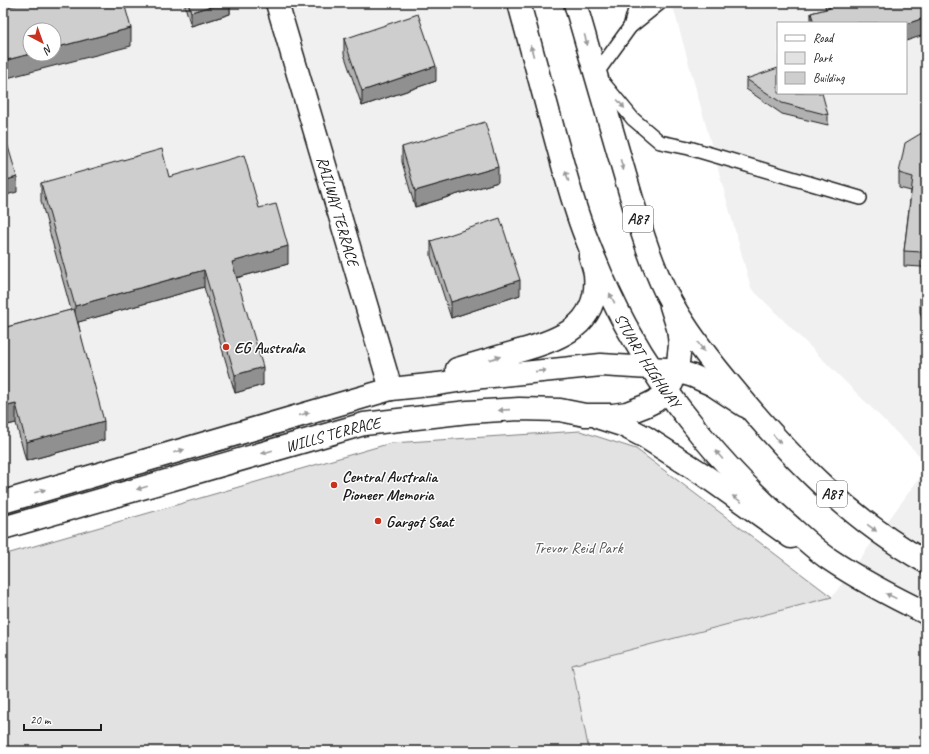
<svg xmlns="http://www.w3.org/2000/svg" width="929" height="754" font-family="Caveat,sans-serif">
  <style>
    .built { fill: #f0f0f0; fill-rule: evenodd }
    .green { fill: #e2e2e2; stroke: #7f7f7f }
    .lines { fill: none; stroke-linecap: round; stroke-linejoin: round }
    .service-casing { stroke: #1c1c1c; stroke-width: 16 }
    .minor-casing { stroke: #1c1c1c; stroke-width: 25 }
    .secondary-casing { stroke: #1c1c1c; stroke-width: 25 }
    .trunk-casing { stroke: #1c1c1c; stroke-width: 25 }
    .service { stroke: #fff; stroke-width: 13 }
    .minor { stroke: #fff; stroke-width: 22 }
    .secondary { stroke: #fff; stroke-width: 22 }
    .trunk { stroke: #fff; stroke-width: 22 }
    .wall { fill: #b1b1b1; stroke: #1c1c1c }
    .shaded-wall { fill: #909090; stroke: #1c1c1c }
    .building { fill: #cecece; stroke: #1c1c1c }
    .oneway { fill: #999 }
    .poi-dot { fill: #c8321e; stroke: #fff; stroke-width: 1.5 }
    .labels { text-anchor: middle; stroke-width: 3; stroke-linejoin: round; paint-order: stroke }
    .shield { fill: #fff; stroke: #606060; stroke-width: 1 }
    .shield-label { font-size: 15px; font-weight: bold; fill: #1c1c1c }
    .street-label { font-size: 16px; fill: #1c1c1c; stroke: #fff }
    .poi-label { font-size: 16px; font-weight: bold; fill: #1c1c1c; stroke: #fff; text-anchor: start }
    .park-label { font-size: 16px; fill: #575757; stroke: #fff }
  </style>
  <rect width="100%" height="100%" fill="#fff"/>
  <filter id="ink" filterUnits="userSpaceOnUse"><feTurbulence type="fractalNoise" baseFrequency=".025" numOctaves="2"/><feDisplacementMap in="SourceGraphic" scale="8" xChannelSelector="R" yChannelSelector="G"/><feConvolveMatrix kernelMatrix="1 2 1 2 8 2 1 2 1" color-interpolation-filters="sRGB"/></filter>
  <g filter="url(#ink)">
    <g class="built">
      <path d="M3,3h516l76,271 -16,57 -32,12 -544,159zM30,30h24v24h-24z"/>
      <path d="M672,3h254v459l-175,-174zM778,23h128v70h-128z"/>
      <path d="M926,469v282h-337l-17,-86 260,-68z"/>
    </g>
    <path class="green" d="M580,431l56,18 196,148 -260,68 17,86h-586v-196l388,-112z"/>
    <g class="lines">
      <g class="service-casing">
        <g id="service">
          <path d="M660,3l-30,24 -34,47 37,45 27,23 29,6 171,50"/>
          <path d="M630,27l7,-24"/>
        </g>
      </g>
      <g class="minor-casing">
        <g id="minor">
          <path id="s1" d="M277,3l114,386"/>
        </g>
      </g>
      <g class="secondary-casing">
        <g id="secondary">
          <path d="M457,369c21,-6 42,-12 62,-18 41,-11 81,-26 76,-77 -1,-6 -3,-12 -5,-18"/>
          <path d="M600,418l22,7 23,12 59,38 87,62"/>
          <path d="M3,502l388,-113 47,-5 45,-7 118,-12 65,4 11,2 16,5 20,9 32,21"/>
          <path id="s2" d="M3,528l361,-104 104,-12 51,-3 41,1 25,5h28l14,-2 18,-7 10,-5 12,-10 5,-8 5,-12 3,-26 -2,-17 -7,-22"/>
        </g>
      </g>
      <g class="trunk-casing">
        <g id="trunk">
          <path id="s3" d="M519,3c12,46 25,91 37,137 9,32 17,65 29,95 12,31 25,62 41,91 40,73 102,147 165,201 12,11 25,23 38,32 31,21 64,38 97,54"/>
          <path d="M575,3c15,52 30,103 45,155 13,44 25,91 45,133 19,37 46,71 73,103 54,65 114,127 188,168"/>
        </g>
      </g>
      <use href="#service" class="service"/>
      <use href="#minor" class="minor"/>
      <use href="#secondary" class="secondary"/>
      <use href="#trunk" class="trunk"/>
    </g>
    <g class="wall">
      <path d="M184,3h46v11l-39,12z"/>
      <path d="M824,3h39v1l63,-1v41l-2,-9 -18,-12h-95v-10l15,-4z"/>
      <path d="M344,39l92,42 -74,25 -18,-52z"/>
      <path d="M746,79l82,36v10l-46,-11 -36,-25z"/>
      <path d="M926,133v146l-4,-12 -18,-1v-15l7,-60 -12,-3v-15z"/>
      <path d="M402,147l96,35 -83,25 -13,-45z"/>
      <path d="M169,177l90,31 29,56 -52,14 27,107 -28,8 -31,-106 -126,35 26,118 -78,21 -10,-38 -13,3v-98l68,-18 -30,-109v-18z"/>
      <path d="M431,241l89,54 -69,23 -20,-62z"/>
      <path d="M926,293v39l-6,-20v-15z"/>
    </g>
    <g class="shaded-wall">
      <path d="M222,3h8v11l-39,12v-14z"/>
      <path d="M924,18v17l-18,6v-17z"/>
      <path d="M131,28v18l-128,33v-18l27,-7h24v-6z"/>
      <path d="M436,66v15l-74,25v-15z"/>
      <path d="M498,167v15l-83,25v-16z"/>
      <path d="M17,177v15l-14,4v-15z"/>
      <path d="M288,246v18l-56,15v-17z"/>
      <path d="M204,270v17l-129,36v-17z"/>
      <path d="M520,280v15l-69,23v-16z"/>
      <path d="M263,367v18l-28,8v-18z"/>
      <path d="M16,404v19l-13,3v-19z"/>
      <path d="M104,421v19l-78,21v-19z"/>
    </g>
    <g class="building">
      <path d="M24,3h100l7,25 -77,20v-18h-24v24l-27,7v-53z"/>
      <path d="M188,3h34l-31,9z"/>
      <path d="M829,3h34v1l2,-1h61v24l-2,-9 -18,6v-1h-92l-3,-10 19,-5z"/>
      <path d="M418,14l18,52 -74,25 -18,-52z"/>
      <path d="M778,68v25h44l6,22 -46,-12 -36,-24z"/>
      <path d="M485,122l13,45 -83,24 -13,-44z"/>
      <path d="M925,131l1,2v131l-4,-12 -18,-1 9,-74 -14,-4 6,-30z"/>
      <path d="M3,133h1l13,44 -14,4z"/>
      <path d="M162,149l7,28 75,-22 15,53 17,-4 12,42 -56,16 31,105 -28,8 -31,-105 -129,36 -34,-123z"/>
      <path d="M500,218l20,62 -69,22 -20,-61z"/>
      <path d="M926,293v24l-6,-20z"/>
      <path d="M74,309l30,112 -78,21 -10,-38 -13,3v-79z"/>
    </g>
    <defs><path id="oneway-solid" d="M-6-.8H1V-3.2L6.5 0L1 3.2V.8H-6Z"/></defs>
    <g class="oneway">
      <use href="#oneway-solid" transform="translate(586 40) rotate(74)"/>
      <use href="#oneway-solid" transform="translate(532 51) rotate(-105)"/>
      <use href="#oneway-solid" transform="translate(621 104) rotate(50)"/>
      <use href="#oneway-solid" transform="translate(622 165) rotate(74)"/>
      <use href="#oneway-solid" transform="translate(567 176) rotate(-107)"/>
      <use href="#oneway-solid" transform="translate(612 298) rotate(-117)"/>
      <use href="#oneway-solid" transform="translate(701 347) rotate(55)"/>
      <use href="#oneway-solid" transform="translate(495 358) rotate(-16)"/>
      <use href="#oneway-solid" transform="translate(541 371) rotate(-6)"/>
      <use href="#oneway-solid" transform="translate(504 410) rotate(176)"/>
      <use href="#oneway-solid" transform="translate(304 414) rotate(-16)"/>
      <use href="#oneway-solid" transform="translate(777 439) rotate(48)"/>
      <use href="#oneway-solid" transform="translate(179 451) rotate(-16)"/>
      <use href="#oneway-solid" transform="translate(267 452) rotate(164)"/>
      <use href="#oneway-solid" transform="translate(719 455) rotate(-131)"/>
      <use href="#oneway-solid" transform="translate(142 488) rotate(164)"/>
      <use href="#oneway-solid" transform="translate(40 491) rotate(-16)"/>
      <use href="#oneway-solid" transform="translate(737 499) rotate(-145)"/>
      <use href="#oneway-solid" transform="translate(872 528) rotate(36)"/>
      <use href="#oneway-solid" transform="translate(891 596) rotate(-154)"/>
    </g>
  </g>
  <g class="poi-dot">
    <circle cx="226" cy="347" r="4"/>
    <circle cx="334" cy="485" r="4"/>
    <circle cx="378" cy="521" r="4"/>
  </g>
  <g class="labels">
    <g class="shield">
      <rect x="623" y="206" width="30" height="26" rx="3"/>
      <rect x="817" y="481" width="30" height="26" rx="3"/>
    </g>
    <g class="shield-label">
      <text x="638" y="224">A87</text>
      <text x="832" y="499">A87</text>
    </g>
    <g class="street-label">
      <text dy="6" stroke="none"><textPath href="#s1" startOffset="217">RAILWAY TERRACE</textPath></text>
      <text dy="6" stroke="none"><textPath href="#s3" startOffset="382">STUART HIGHWAY</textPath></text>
      <text dy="6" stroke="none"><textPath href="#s2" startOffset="343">WILLS TERRACE</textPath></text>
    </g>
    <g class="poi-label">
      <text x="234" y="353">EG Australia</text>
      <text x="342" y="482">Central Australia<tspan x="342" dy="18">Pioneer Memoria</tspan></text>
      <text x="386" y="527">Gargot Seat</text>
    </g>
    <g class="park-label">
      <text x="578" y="553">Trevor Reid Park</text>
    </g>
  </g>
  <rect width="929" height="754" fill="none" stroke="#fff" stroke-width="16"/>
  <rect x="8" y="8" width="913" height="738" fill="none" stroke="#1c1c1c" stroke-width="1.5" filter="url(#ink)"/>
  <rect x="777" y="22" width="130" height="72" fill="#ffffff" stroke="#a4a4a4"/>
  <rect x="785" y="35" width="20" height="6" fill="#ffffff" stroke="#a4a4a4"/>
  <text x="813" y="42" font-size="12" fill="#1c1c1c">Road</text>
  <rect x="785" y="52" width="20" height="12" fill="#e2e2e2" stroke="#a4a4a4"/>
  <text x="813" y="62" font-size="12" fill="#1c1c1c">Park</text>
  <rect x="785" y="72" width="20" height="12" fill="#cecece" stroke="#a4a4a4"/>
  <text x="813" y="82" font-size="12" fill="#1c1c1c">Building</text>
  <g transform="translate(42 42) rotate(139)"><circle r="19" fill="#ffffff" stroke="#a4a4a4"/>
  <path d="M0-3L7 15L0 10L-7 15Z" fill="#c8321e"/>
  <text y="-6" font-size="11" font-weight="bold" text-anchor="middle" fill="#1c1c1c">N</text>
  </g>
  <path d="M24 724v6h77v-6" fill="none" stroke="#1c1c1c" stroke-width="2"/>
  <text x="30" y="724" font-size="12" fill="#1c1c1c" stroke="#ffffff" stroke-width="3" paint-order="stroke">20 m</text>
</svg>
